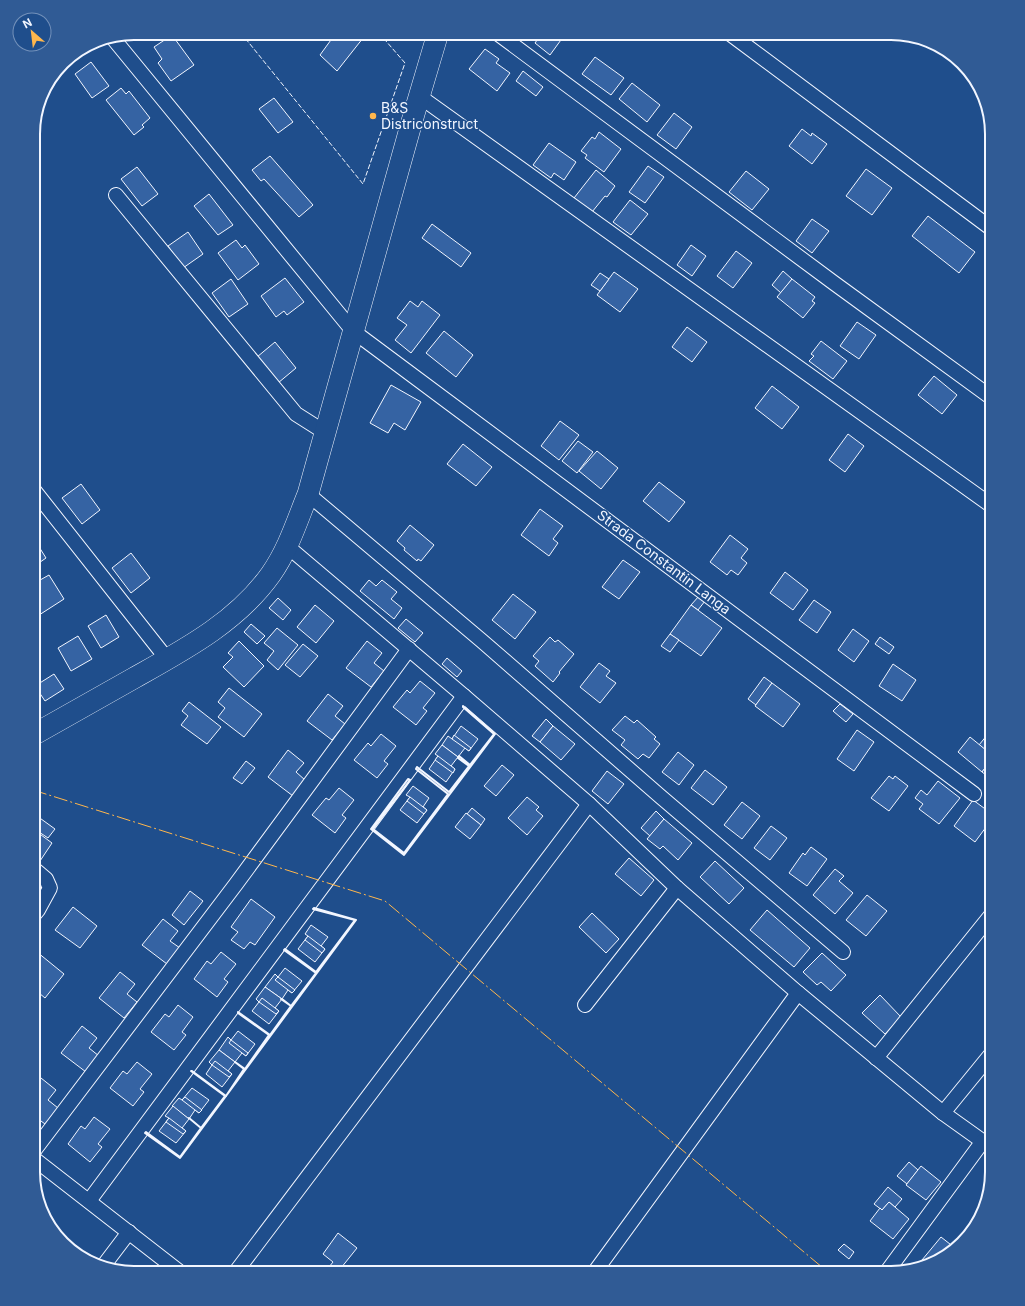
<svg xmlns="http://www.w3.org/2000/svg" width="1025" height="1306" font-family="Inter,sans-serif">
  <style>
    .building { fill: #3563a3; stroke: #f2f6ff }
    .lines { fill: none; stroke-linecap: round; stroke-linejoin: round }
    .minor-casing { stroke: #f2f6ff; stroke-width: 16 }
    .secondary-casing { stroke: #f2f6ff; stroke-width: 22 }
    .minor { stroke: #1f4e8c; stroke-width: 14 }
    .secondary { stroke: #1f4e8c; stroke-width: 21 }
    .fence { stroke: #f2f6ff; stroke-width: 1; stroke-dasharray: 5 2; stroke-linecap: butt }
    .wall { stroke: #f2f6ff; stroke-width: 2 }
    .power { stroke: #ffb74d; stroke-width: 1; stroke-dasharray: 14 3 2 3; stroke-linecap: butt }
    .poi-dot { fill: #ffb74d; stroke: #1f4e8c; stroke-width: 1.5 }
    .labels { text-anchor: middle; stroke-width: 3; stroke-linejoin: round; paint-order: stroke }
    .poi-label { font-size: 14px; fill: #f2f6ff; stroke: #1f4e8c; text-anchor: start }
    .street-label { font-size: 14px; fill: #f2f6ff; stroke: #1f4e8c }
    .rim { fill: none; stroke: #f2f6ff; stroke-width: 2 }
  </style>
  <rect width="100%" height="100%" fill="#1f4e8c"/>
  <g class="building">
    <path d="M336,33h31l-30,38 -17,-16z"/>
    <path d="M542,33h24l-16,22 -15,-12z"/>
    <path d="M172,35l22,30 -23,16 -13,-18 4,-4 -8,-12z"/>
    <path d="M485,49l14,10 -3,4 14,10 -13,18 -28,-22z"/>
    <path d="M595,57l29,21 -13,17 -29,-21z"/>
    <path d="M91,62l18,24 -17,12 -17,-24z"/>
    <path d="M523,71l20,16 -7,9 -20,-15z"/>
    <path d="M632,83l28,22 -13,17 -28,-23z"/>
    <path d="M121,88l5,6 3,-3 21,27 -8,7 2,2 -10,8 -28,-35z"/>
    <path d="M274,98l19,24 -15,11 -19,-24z"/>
    <path d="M674,113l18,14 -16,22 -19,-14z"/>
    <path d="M802,129l9,7 1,-3 15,11 -15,20 -23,-18z"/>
    <path d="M599,132l22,17 -17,23 -19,-14 2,-3 -6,-4 11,-14 3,2z"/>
    <path d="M549,143l27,19 -12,18 -10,-7 -3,5 -18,-13z"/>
    <path d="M270,156l43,49 -14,12 -35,-38 -3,2 -9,-11z"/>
    <path d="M648,166l16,11 -19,26 -16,-11z"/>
    <path d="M137,167l21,27 -16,12 -21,-27z"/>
    <path d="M866,169l26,19 -20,27 -26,-19z"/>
    <path d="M596,170l19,16 -8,11 -2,-1 -13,16 -18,-14z"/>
    <path d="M746,171l23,18 -17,21 -23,-18z"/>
    <path d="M209,194l24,31 -15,10 -24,-29z"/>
    <path d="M630,200l18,14 -17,21 -18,-13z"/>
    <path d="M928,216l47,36 -16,21 -47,-37z"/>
    <path d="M812,219l17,12 -17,22 -16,-12z"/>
    <path d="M432,224l39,29 -10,14 -39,-29z"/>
    <path d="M188,232l15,22 -20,14 -15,-22z"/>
    <path d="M236,240l6,8 3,-3 14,19 -21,16 -20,-27z"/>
    <path d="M691,245l15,11 -14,20 -15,-11z"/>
    <path d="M736,251l16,12 -19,25 -16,-12z"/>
    <path d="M783,271l9,8 -11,14 -9,-8z"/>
    <path d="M614,272l24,17 -18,23 -23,-17z"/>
    <path d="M600,273l9,6 -9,12 -9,-6z"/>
    <path d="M285,278l19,24 -17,13 -3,-4 -8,6 -15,-21z"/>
    <path d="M231,279l17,25 -19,13 -17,-24z"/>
    <path d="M792,279l23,18 -3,4 3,2 -12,15 -26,-21z"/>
    <path d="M410,301l8,6 4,-6 18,14 -29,38 -16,-13 12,-15 -10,-7z"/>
    <path d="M857,322l19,13 -17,24 -19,-13z"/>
    <path d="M687,327l20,15 -15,20 -20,-15z"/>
    <path d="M444,331l29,24 -17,22 -30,-24z"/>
    <path d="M821,341l26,20 -14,18 -24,-18 5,-5 -3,-2z"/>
    <path d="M275,342l21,26 -18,15 -21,-26z"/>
    <path d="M934,376l23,19 -15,19 -24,-19z"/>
    <path d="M391,385l30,17 -16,28 -11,-7 -6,10 -18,-10z"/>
    <path d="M772,386l27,21 -17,22 -27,-21z"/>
    <path d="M560,421l19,14 -20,25 -18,-14z"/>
    <path d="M848,434l16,12 -19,26 -16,-12z"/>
    <path d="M578,441l15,11 -16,21 -15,-12z"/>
    <path d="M463,444l29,23 -16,19 -29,-22z"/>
    <path d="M597,451l21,17 -17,21 -22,-18z"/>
    <path d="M659,482l26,20 -16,20 -26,-21z"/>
    <path d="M81,484l19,26 -18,14 -20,-26z"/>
    <path d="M540,509l23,17 -10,13 5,4 -9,13 -28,-21z"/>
    <path d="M410,525l24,20 -13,16 -3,-2 -1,2 -13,-11 1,-2 -8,-7z"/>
    <path d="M730,535l18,14 -7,9 6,5 -9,12 -7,-5 -4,5 -17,-13z"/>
    <path d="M36,542l10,16 -13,9v-23z"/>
    <path d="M131,553l19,25 -19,15 -19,-25z"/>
    <path d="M623,560l17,12 -21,27 -17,-12z"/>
    <path d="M785,572l23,18 -15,20 -23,-17z"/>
    <path d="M49,575l15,24 -28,18 -3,-5v-28z"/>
    <path d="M369,580l7,6 6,-6 15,12 -6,7 11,9 -8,11 -34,-28z"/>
    <path d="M513,594l23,18 -21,27 -23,-19z"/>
    <path d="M699,596l6,5 -7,9 -7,-5z"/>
    <path d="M278,598l13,12 -8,10 -14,-12z"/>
    <path d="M814,600l17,12 -14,21 -18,-13z"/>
    <path d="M315,605l19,16 -18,22 -19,-16z"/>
    <path d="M691,605l31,23 -21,28 -31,-22z"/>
    <path d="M106,615l13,22 -18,11 -13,-22z"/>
    <path d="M406,619l17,14 -8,9 -17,-14z"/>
    <path d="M251,624l14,12 -8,8 -13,-12z"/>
    <path d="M277,628l21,17 -20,25 -11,-10 7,-9 -10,-8z"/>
    <path d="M853,629l16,12 -15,21 -16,-12z"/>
    <path d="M670,634l9,6 -9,12 -9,-6z"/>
    <path d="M78,636l14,23 -21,12 -13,-23z"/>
    <path d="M550,637l5,5 3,-2 16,14 -15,18 1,1 -7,9 -18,-16 4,-5 -6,-5z"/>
    <path d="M880,637l14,10 -5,7 -14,-10z"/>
    <path d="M239,641l25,25 -20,21 -21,-20 10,-10 -5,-4z"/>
    <path d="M367,641l15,12 -8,10 10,8 -13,16 -25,-19z"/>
    <path d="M303,644l15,12 -18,21 -15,-12z"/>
    <path d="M447,658l15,13 -5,6 -15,-13z"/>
    <path d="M599,663l11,8 -4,5 10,7 -16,20 -20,-16z"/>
    <path d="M893,664l23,16 -14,21 -23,-15z"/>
    <path d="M54,674l10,15 -19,12 -10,-15z"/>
    <path d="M764,677l8,6 -16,22 -8,-6z"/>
    <path d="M420,681l15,12 -12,15 4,3 -11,14 -23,-18 14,-17 3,3z"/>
    <path d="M772,683l28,21 -17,23 -28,-21z"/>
    <path d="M229,688l33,26 -18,23 -26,-20 7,-9 -7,-6z"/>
    <path d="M328,694l15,12 -8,10 10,8 -13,16 -25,-19z"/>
    <path d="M189,702l32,25 -14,17 -26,-19 7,-9 -6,-5z"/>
    <path d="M840,704l13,10 -7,8 -13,-11z"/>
    <path d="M625,716l9,7 3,-3 19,17 -2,2 6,5 -11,14 -6,-4 -5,5 -17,-14 4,-5 -13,-10z"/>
    <path d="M546,719l7,7 -13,16 -8,-6z"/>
    <path d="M461,726l17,13 -9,12 -4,-3 -7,9 -16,-12 6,-9 4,3z"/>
    <path d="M553,726l22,18 -14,16 -21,-18z"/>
    <path d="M992,729v26l-13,-10z"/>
    <path d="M857,730l17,12 -20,29 -17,-12z"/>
    <path d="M381,734l15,12 -12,15 4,3 -11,14 -23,-18 14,-17 3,3z"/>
    <path d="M454,735l17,13 -2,3 -17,-12z"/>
    <path d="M970,737l22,18v4l-10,13 -24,-20z"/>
    <path d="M442,745l16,12 -7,9 4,3 -9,13 -17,-13 9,-13 -3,-2z"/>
    <path d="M288,750l16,13 -8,9 9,8 -12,16 -25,-19z"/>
    <path d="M678,752l16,13 -15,20 -17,-13z"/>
    <path d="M438,756l17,13 -2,4 -18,-13z"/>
    <path d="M992,759v8l-6,8 -4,-3z"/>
    <path d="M246,761l9,7 -13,16 -9,-6z"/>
    <path d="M502,765l12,10 -18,21 -12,-10z"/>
    <path d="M705,770l22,17 -14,18 -22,-17z"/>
    <path d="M607,771l17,13 -16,20 -16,-13z"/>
    <path d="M889,776l4,3 2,-3 13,10 -19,25 -18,-13z"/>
    <path d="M938,781l22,17 -21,26 -20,-15 4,-5 -8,-6 6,-8 6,5z"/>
    <path d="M413,786l16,12 -6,9 4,3 -10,13 -17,-13 10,-13 -4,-2z"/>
    <path d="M339,788l15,12 -12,15 4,3 -11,15 -23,-18 14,-17 3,2z"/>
    <path d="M410,797l17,13 -3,4 -17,-13z"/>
    <path d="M527,797l12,10 -3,3 7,6 -16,19 -19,-17z"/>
    <path d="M973,800l19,14v5l-17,23 -21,-16z"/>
    <path d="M742,802l18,14 -18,23 -18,-14z"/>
    <path d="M472,808l13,11 -4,6 -14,-11z"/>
    <path d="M656,811l8,8 -14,17 -9,-8z"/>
    <path d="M466,813l15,12 -11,14 -15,-12z"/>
    <path d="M37,816l18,13 -7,9 -15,-10v-6z"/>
    <path d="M664,819l28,24 -14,17 -15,-14 -3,3 -13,-10z"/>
    <path d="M771,826l16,12 -17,22 -16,-12z"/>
    <path d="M33,829l19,14 -12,18 -7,-5z"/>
    <path d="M811,847l16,12 -20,27 -18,-13 14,-20 2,2z"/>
    <path d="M629,858l25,22 -13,16 -26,-22z"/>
    <path d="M715,861l29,27 -15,16 -29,-27z"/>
    <path d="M835,869l9,7 -5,5 14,12 -18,21 -22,-19z"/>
    <path d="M190,891l13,10 -19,24 -12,-10z"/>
    <path d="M867,895l20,16 -21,25 -20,-16z"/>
    <path d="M251,899l24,18 -20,28 -5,-3 -6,7 -13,-9 7,-8 -7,-5z"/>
    <path d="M73,907l24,19 -17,22 -25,-18z"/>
    <path d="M767,910l43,38 -16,19 -44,-37z"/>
    <path d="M592,913l27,26 -13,14 -27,-26z"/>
    <path d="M163,919l15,12 -8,10 10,7 -13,16 -25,-19z"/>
    <path d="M311,925l17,12 -7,9 4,3 -10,13 -17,-13 10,-13 -3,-2z"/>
    <path d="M308,936l17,13 -3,4 -17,-13z"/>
    <path d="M37,952l27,22 -19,24 -12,-10v-32z"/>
    <path d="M221,952l15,12 -12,15 4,3 -11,15 -23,-18 13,-18 4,3z"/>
    <path d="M822,953l24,22 -15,16 -10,-9 -4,3 -14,-13z"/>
    <path d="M285,968l17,13 -10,12 -4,-3 -6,9 -17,-12 10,-13 3,3z"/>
    <path d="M120,972l15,12 -8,10 10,8 -13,16 -25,-20z"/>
    <path d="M278,977l17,13 -3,3 -17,-13z"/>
    <path d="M265,987l17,12 -7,9 4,3 -10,13 -17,-13 7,-9 -3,-3z"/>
    <path d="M880,995l21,22 -16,17 -23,-21z"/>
    <path d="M262,998l17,13 -3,3 -17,-12z"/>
    <path d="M178,1005l15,12 -11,15 4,3 -12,15 -23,-18 14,-18 4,3z"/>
    <path d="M82,1026l15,12 -8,10 10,8 -13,16 -25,-19z"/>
    <path d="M238,1031l17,13 -9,12 -4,-3 -7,9 -16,-12 9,-13 3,3z"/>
    <path d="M231,1040l17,13 -2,3 -17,-13z"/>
    <path d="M219,1050l16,12 -7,9 4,3 -10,13 -16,-13 6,-9 -3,-3z"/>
    <path d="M215,1061l17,13 -3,3 -17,-12z"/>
    <path d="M137,1062l15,12 -12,15 4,3 -11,14 -23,-18 13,-17 4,3z"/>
    <path d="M41,1078l15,12 -8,10 10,8 -13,16 -12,-9v-27z"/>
    <path d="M192,1088l17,12 -10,13 -4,-3 -6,9 -17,-13 7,-8 3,2z"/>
    <path d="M185,1097l17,13 -3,3 -17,-13z"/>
    <path d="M173,1106l16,13 -7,9 4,3 -10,12 -17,-12 10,-13 -4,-2z"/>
    <path d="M94,1117l16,12 -12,15 4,3 -12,15 -22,-18 13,-18 4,3z"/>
    <path d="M169,1118l17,13 -3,3 -17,-12z"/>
    <path d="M909,1162l9,8 -11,14 -10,-8z"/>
    <path d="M921,1166l20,16 -15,18 -20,-15z"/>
    <path d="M888,1187l14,12 -7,8 -6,-5 -7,8 -8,-6z"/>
    <path d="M889,1202l20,17 -16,20 -23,-18 10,-13 2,2z"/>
    <path d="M338,1233l19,15 -20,25 -8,-6 4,-5 -10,-8z"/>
    <path d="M941,1237l14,11 -8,8 -22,7 -3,-3z"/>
    <path d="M844,1244l10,8 -5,7 -11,-9z"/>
  </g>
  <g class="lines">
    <g class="minor-casing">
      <g id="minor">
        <path d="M497,33l337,250 158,115"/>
        <path d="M729,33l263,196"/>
        <path d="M112,37l241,294 621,463"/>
        <path d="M419,96l573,410"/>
        <path d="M116,195l180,219 30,19"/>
        <path d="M33,489l134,170"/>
        <path d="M308,494l174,147 179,156 182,155"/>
        <path d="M287,546l177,150 125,108 88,84 121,105 145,120 49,35"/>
        <path d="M33,916l5,-6 12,-22 -4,-9 -13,-11"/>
        <path d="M585,1005l92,-117"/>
        <path d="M876,1058l116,-144"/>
        <path d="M943,1113l49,-60"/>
        <path d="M33,1152l203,-268 173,-235"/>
        <path d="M33,1158l148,115"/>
        <path d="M89,1201l375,-505"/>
        <path d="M104,1265l25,-33"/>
        <path d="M235,1273l354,-469"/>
        <path d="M594,1273l204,-280"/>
        <path d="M886,1273l97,-132"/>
      </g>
    </g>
    <g class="secondary-casing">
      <path id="secondary" d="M33,735c34,-19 67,-38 101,-57 50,-28 103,-56 137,-104 17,-24 26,-53 37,-80l106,-380 24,-81"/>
    </g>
    <use href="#minor" class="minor"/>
    <use href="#secondary" class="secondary"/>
    <path class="fence" d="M241,33l122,151 42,-121 -26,-30"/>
    <g class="wall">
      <path d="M463,706l32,28 -91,121 -33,-26 37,-50 2,1 -37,49 31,24 44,-59 -32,-25 1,-2 32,25 20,-26 -11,-8 1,-2 11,9 24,-31 -31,-27z"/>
      <path d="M314,908l42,12 -130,176 18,-27 -9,-7 10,7 24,-34 -31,-22v-1l32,23 21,-29 -10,-7h1l9,7 25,-33 -32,-23 1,-1 31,23 39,-52 -42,-11z"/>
      <path d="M191,1071h1l34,25 -46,62 -35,-25 1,-1 34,25 21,-29 -12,-10 12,10 24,-32z"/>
    </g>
    <path class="power" d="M33,790l352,111 444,372"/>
  </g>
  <circle class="poi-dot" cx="373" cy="116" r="4"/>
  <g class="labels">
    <g class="poi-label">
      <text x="381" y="113">B&amp;S<tspan x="381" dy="16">Districonstruct</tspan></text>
    </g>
    <g class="street-label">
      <text transform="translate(664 562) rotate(37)" y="5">Strada Constantin Langa</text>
    </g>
  </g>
  <path d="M0 0H1025V1306H0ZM134 40H891A94 94 0 0 1 985 134V1172A94 94 0 0 1 891 1266H134A94 94 0 0 1 40 1172V134A94 94 0 0 1 134 40Z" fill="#305b95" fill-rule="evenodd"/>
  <path class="rim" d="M134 40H891A94 94 0 0 1 985 134V1172A94 94 0 0 1 891 1266H134A94 94 0 0 1 40 1172V134A94 94 0 0 1 134 40Z"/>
  <g transform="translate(32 32) rotate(332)"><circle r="19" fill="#1f4e8c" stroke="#7391ba"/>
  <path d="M0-3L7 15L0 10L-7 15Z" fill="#ffb74d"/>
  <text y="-6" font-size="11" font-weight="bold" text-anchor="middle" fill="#f2f6ff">N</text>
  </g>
</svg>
